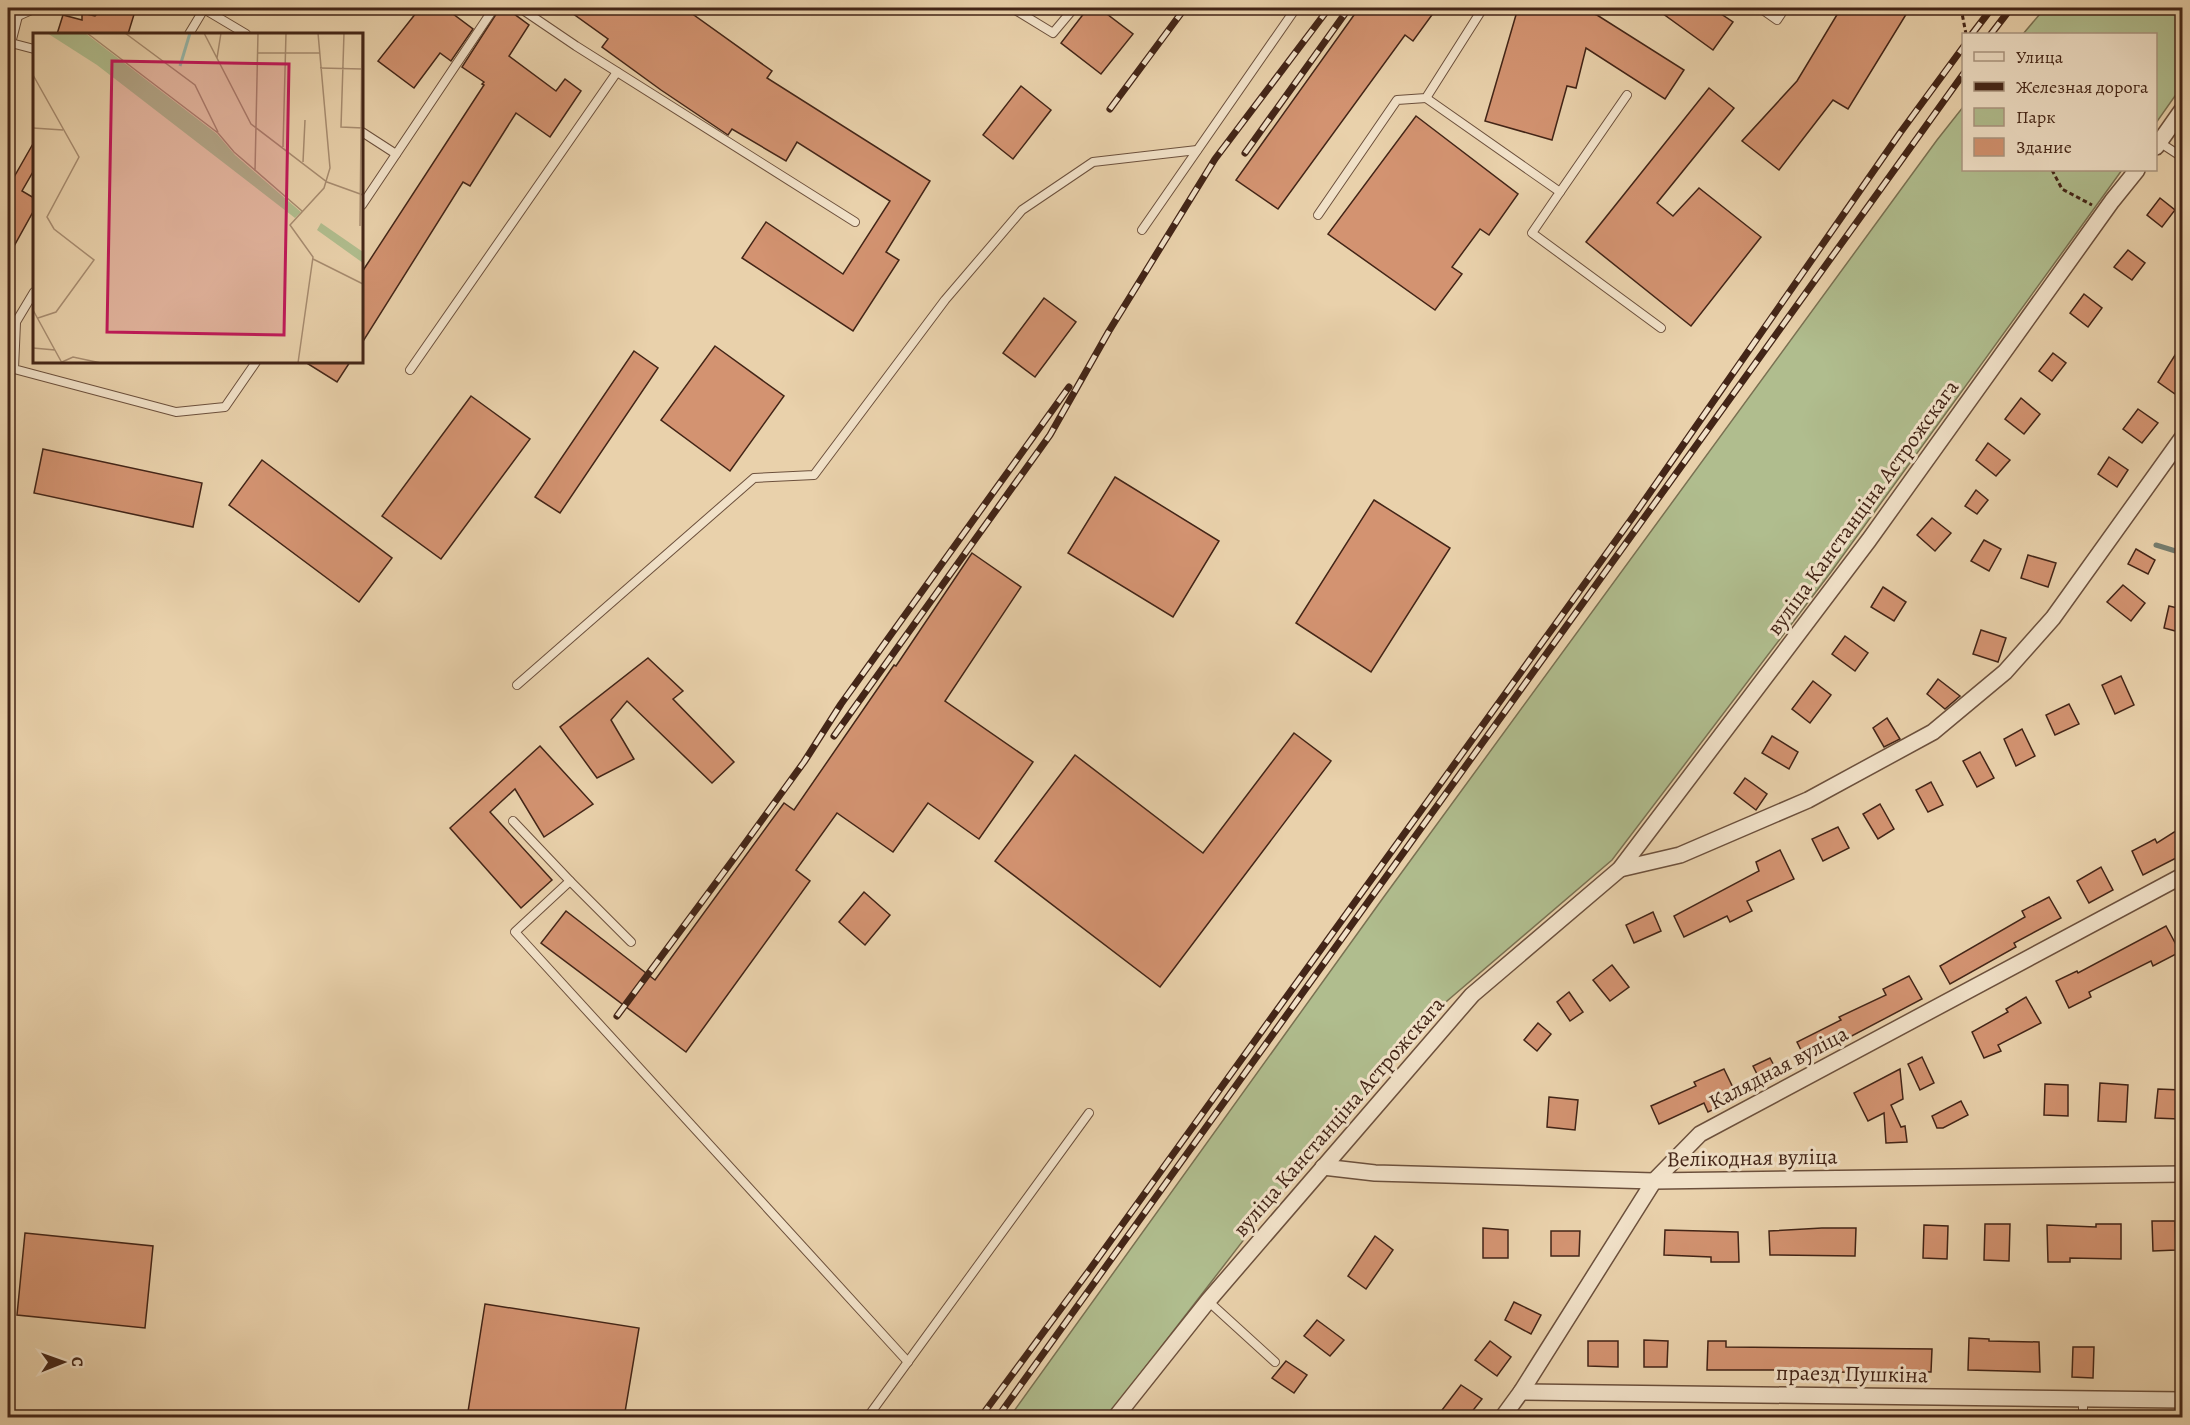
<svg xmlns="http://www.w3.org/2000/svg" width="2190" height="1425" font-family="Alegreya,serif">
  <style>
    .green { fill: #b0bd8e; stroke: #7a7152; stroke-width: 1.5 }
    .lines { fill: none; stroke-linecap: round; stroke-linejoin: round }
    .stream { stroke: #757d6f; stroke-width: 5 }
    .building { fill: #d39371; stroke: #432517; stroke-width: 1.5 }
    .lane-casing { stroke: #6c503c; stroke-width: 10 }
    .street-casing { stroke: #6c503c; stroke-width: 18 }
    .path { stroke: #432517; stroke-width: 3; stroke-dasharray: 4.5 3; stroke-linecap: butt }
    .lane { stroke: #f1e1c8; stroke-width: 8 }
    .street { stroke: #f1e1c8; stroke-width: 15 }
    .rail-casing { stroke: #432517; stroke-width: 7 }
    .rail { stroke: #f1e1c8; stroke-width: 4.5; stroke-dasharray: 14; stroke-linecap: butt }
    .labels { text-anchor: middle; stroke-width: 6; stroke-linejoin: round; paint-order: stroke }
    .street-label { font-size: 22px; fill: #432517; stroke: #f1e1c8 }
    .inset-river { fill: none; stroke: #97b7aa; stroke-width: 3 }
    .inset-road { fill: none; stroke: #a78c70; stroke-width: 1.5 }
    .view { fill: #c2185b; fill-opacity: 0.15; stroke: #c2185b; stroke-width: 3 }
    .inset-edge { fill: none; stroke: #432517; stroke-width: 3 }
  </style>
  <rect width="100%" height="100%" fill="#e9d1ab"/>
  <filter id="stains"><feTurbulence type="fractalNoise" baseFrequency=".00333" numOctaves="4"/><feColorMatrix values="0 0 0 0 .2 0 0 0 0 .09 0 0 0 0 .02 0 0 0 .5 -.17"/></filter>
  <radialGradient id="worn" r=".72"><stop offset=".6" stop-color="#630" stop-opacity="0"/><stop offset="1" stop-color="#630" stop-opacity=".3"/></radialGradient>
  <g class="green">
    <path d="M2045,8h137v78l-26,37v-89h-133z"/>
    <path d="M1963,107l1,63h158l-291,402 -219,288 -165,141 -161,184 -179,232 -98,1 374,-520 554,-758z"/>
  </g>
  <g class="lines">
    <path class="stream" d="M2156,545l26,8"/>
  </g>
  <g class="building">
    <path d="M99,8h37l-8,26h-71l6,-19 19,5v-7l13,3 4,-4z"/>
    <path d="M420,8h25l28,21 -22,32 -11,-8 -26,35 -36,-27z"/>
    <path d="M500,8h6l23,17 -20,31 47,35 9,-12 16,12 -31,46 -34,-24 -46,73 -7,-4 -101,161v-71l122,-187 -2,-1 2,-2 -22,-15z"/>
    <path d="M565,8h119l88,63 -5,7 163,103 -44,71 13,8 -46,71 -111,-73 24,-36 77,52 47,-73 -93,-59 -11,19 -54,-32 -4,6 -67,-45 -59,-43 6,-8z"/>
    <path d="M1088,8h11l34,26 -32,40 -40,-31z"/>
    <path d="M1359,8h78l-24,33 -8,-6 -127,174 -42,-29z"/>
    <path d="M1518,8l13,4 1,-4h41l24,7 87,55 -19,29 -79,-51 -10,40 -9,-2 -15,54 -67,-19z"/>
    <path d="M1655,8h57l21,14 -20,28z"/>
    <path d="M1841,8h69l-62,101 -15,-9 -54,70 -37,-29 55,-60z"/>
    <path d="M1021,86l30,24 -38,49 -30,-24z"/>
    <path d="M1709,88l25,20 -77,95 16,13 26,-28 62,49 -70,89 -105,-84z"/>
    <path d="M1416,116l102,78 -29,41 -9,-6 -28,38 10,7 -27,36 -107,-76z"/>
    <path d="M34,142v28l-12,21 12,7v12l-26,47v-75l2,2z"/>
    <path d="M2160,198l15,12 -13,17 -15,-12z"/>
    <path d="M2128,250l17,13 -13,17 -18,-13z"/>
    <path d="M2084,294l18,14 -14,19 -18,-14z"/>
    <path d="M1044,298l32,24 -41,55 -32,-24z"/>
    <path d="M2182,344v40l-7,10 -17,-12z"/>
    <path d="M715,346l69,50 -54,75 -69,-51z"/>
    <path d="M634,351l24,17 -98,145 -25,-16z"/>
    <path d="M2053,353l13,10 -14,18 -13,-10z"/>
    <path d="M305,362h45l-13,20z"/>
    <path d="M471,396l59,43 -89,120 -59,-43z"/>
    <path d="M2021,398l19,16 -16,20 -19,-15z"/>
    <path d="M2138,409l20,14 -16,20 -19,-14z"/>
    <path d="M1988,443l22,17 -14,16 -20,-16z"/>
    <path d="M43,449l159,34 -9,44 -159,-34z"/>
    <path d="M2109,457l19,13 -11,17 -19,-13z"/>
    <path d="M262,460l130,98 -33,44 -130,-97z"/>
    <path d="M1115,477l104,64 -46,76 -105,-64z"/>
    <path d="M1976,490l12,10 -11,14 -12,-8z"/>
    <path d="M1374,500l76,48 -79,124 -75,-49z"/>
    <path d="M1932,518l19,15 -16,18 -18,-16z"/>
    <path d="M1984,540l17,9 -12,22 -18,-10z"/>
    <path d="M2136,549l19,11 -7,14 -20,-10z"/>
    <path d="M972,553l49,34 -76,114 88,61 -54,77 -51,-36 -35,49 -56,-39 -41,57 14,11 -124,171 -145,-109 25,-32 89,69 129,-177 10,7 100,-145 2,1z"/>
    <path d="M2028,555l28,8 -8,24 -27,-9z"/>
    <path d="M2123,585l22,18 -14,18 -24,-19z"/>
    <path d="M1883,587l23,15 -12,19 -23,-14z"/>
    <path d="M2169,606l13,3 -3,23 -15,-4z"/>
    <path d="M1981,630l25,8 -8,24 -25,-8z"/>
    <path d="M1845,636l23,17 -13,18 -23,-17z"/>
    <path d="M648,658l35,33 -10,8 61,63 -22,21 -85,-82 -16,19 23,39 -37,19 -37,-51z"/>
    <path d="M2121,676l13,29 -19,9 -13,-29z"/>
    <path d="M1938,679l22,17 -15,13 -18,-15z"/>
    <path d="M1813,681l18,14 -21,28 -18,-14z"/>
    <path d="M2069,704l10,20 -24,11 -9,-20z"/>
    <path d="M1887,718l13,21 -16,8 -11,-19z"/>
    <path d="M2022,729l13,27 -19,10 -12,-27z"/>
    <path d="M1294,733l37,28 -171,226 -165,-126 80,-106 128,98z"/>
    <path d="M1772,736l26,16 -9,17 -27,-16z"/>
    <path d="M540,746l53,58 -49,33 -29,-48 -25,23 62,68 -31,28 -71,-80z"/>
    <path d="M1980,752l14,26 -17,9 -14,-26z"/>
    <path d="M1745,778l22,16 -11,16 -22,-17z"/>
    <path d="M1931,782l12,23 -15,7 -12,-22z"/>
    <path d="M1880,804l14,25 -16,10 -15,-25z"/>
    <path d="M1838,827l11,21 -26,13 -11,-22z"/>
    <path d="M2182,827v28l-39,20 -11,-24 23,-12 2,4z"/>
    <path d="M1780,850l14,29 -47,22 5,10 -22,11 -3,-6 -43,21 -10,-21 85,-45 -3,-9z"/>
    <path d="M2101,867l12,23 -24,13 -12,-22z"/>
    <path d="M864,892l26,23 -25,30 -26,-23z"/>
    <path d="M2049,897l12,21 -47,25 2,4 -66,37 -10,-18 85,-49 -3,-6z"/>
    <path d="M1653,912l8,19 -27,12 -8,-18z"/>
    <path d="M2166,926l14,26 -27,14 -2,-5 -62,31 2,5 -22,11 -13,-27 21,-10 1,2z"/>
    <path d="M1612,965l17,22 -19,14 -17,-21z"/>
    <path d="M1909,976l13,23 -116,61 -9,-18 44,-22 -2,-3 47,-22 -3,-6z"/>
    <path d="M1569,992l14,20 -13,9 -13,-19z"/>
    <path d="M2026,997l15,26 -43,22 3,6 -17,7 -12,-26 36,-20 -2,-3z"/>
    <path d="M1538,1023l13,11 -14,17 -13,-11z"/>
    <path d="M1922,1057l12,26 -14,7 -12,-26z"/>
    <path d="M1770,1058l8,15 -17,9 -8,-16z"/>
    <path d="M1724,1069l14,29 -30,14 -4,-9 -45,21 -8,-18 45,-20 -2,-4z"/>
    <path d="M1900,1069l3,30 -12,6 10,22 4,-1 2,16 -21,1 -2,-30 -16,8 -14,-28z"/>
    <path d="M2100,1083l28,2 -2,37 -28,-1z"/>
    <path d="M2045,1084l23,1v31l-24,-1z"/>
    <path d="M2158,1089l23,1 -2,29 -24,-1z"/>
    <path d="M1549,1097l29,3 -3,30 -28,-3z"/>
    <path d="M1961,1101l7,14 -25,13h-6l-5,-12z"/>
    <path d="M2152,1221h23l1,29 -23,1z"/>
    <path d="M1985,1224h25l-1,37 -25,-1z"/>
    <path d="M2096,1224h25v35l-51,-1v4h-22l-1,-37 49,2z"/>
    <path d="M1924,1225l24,1 -1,33 -24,-1z"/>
    <path d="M1483,1228l25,2v28h-25z"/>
    <path d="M1822,1228h34l-1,28 -85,-1 -1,-24z"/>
    <path d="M1665,1230l73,2 1,30h-28v-5l-47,-2z"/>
    <path d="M1551,1231h29l-1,25h-28z"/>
    <path d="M25,1233l128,13 -8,82 -128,-13z"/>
    <path d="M1375,1236l18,14 -27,39 -18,-13z"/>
    <path d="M1514,1302l27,13 -10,19 -26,-14z"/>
    <path d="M485,1304l154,24 -15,90h-157z"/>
    <path d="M1317,1320l27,20 -14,16 -26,-20z"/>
    <path d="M1969,1338l20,1v2l50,1 1,30 -72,-2z"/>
    <path d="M1644,1340l24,1 -1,26h-23z"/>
    <path d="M1490,1341l21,16 -14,19 -22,-16z"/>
    <path d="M1588,1341h30v26l-30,-1z"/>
    <path d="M1708,1341h18v6l206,2 -1,23 -49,-1v3l-82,-4h-93z"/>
    <path d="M2073,1347h21l-1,31 -21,-1z"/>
    <path d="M1286,1361l21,14 -13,18 -22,-15z"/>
    <path d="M1461,1385l21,14 -15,19h-31z"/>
  </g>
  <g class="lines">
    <g class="lane-casing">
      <g id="lane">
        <path d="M85,8l8,2"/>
        <path d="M520,8l56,38 279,176"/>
        <path d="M1012,8l41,25 21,-25"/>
        <path d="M1760,8l17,12 8,-12"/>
        <path d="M18,16l18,-8"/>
        <path d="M189,34l15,-25 42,25"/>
        <path d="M11,43l23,6"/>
        <path d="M8,55l12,-47"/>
        <path d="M1426,98l134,94 -28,41 129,95"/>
        <path d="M362,132l34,22"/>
        <path d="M2159,142l23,15"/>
        <path d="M1560,192l67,-97"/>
        <path d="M362,205l132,-197"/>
        <path d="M1318,215l79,-115 29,-2 57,-90"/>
        <path d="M1142,230l154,-222"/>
        <path d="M34,292l-18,30 -2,47 162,43 49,-5 31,-45"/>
        <path d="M410,370l207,-298"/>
        <path d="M517,685l237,-207 60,-3 131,-175 77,-90 71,-48 104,-12"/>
        <path d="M513,821l57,60"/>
        <path d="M631,942l-61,-61 -55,51 393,430"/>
        <path d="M1208,1301l67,61"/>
        <path d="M867,1418l222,-305"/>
        <path d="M2083,1418v-20"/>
      </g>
    </g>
    <g class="street-casing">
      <g id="street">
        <path d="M2156,147l26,-37"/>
        <path d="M1620,869l60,-14 128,-55 125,-68 72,-60 48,-54 129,-180"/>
        <path d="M1323,1167l52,6 279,8 528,-7"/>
        <path d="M1521,1392l661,8"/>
        <path d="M1115,1418l93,-117 264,-306 148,-126 249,-329 243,-339 25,-31"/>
        <path d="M1502,1418l19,-26 133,-211 46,-47 482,-258"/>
      </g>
    </g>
    <g class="path">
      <path d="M1961,8l5,26"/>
      <path d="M2052,170l10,19 30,16"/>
    </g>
    <use href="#lane" class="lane"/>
    <use href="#street" class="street"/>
    <g class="rail-casing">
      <g id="rail">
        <path d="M1972,34l20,-26"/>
        <path d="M1991,34l20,-26"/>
        <path d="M1110,109l75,-101"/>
        <path d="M1245,153l104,-145"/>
        <path d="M834,736l216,-301 59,-104 106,-172 114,-151"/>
        <path d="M617,1016l121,-163 66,-91 37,-58 228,-317"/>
        <path d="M980,1418l108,-146 547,-758 265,-381 64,-87"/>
        <path d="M997,1418l967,-1345"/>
      </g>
    </g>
    <use href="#rail" class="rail"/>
  </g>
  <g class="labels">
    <g class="street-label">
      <text transform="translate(1862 507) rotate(-54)" y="8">вуліца Канстанціна Астрожскага</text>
      <text transform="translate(1778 1067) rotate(-28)" y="8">Калядная вуліца</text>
      <text transform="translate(1338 1116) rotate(-49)" y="8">вуліца Канстанціна Астрожскага</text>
      <text transform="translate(1752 1157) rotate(-1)" y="8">Велікодная вуліца</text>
      <text transform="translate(1852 1373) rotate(1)" y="8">праезд Пушкіна</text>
    </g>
  </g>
  <g transform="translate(33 33)">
    <rect width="330" height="330" fill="#e9d1ab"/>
    <path d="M14,0h38l132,101 18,21 66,57 -6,6 -198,-153zM288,190l42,29v11l-46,-33z" fill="#b0bd8e"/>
    <path class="inset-river" d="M147,33l10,-33"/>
    <path class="inset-road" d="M54,0l131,100 16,19 68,59M92,0l70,52 23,47M171,0l47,91 76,58 36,13M311,0l-3,94 22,1M224,20h63M184,25l4,-25M287,35l42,1M0,42l46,82 -32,60 7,12 40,31 -38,52 -18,6M0,95l30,2M250,114l3,-114M270,129l2,-42M222,138l3,-138M327,193l2,-193M280,226l50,25M0,277l29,53M0,315l22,2M29,329l11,-5 28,6M265,330l15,-106 -23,-32 34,-37 6,-20 -12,-135"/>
    <path class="view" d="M79,28l177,3 -5,271 -177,-3z"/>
    <rect width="330" height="330" class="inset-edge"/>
  </g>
  <rect width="2190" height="1425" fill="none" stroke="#e9d1ab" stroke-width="30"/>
  <rect x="9" y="9" width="2172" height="1407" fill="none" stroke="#432517" stroke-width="3"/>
  <rect x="15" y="15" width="2160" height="1395" fill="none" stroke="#432517" stroke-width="1.5"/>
  <rect x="1962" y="33" width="195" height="138" fill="#f1e1c8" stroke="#ab9681" stroke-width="1.5"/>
  <rect x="1974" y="52" width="30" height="9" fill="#f1e1c8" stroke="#ab9681" stroke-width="1.5"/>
  <text x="2016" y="63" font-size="18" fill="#432517">Улица</text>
  <rect x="1974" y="82" width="30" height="9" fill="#432517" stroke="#ab9681" stroke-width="1.5"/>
  <text x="2016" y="93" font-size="18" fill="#432517">Железная дорога</text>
  <rect x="1974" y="108" width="30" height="18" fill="#b0bd8e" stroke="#ab9681" stroke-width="1.5"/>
  <text x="2016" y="123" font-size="18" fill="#432517">Парк</text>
  <rect x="1974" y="138" width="30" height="18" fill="#d39371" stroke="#ab9681" stroke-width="1.5"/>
  <text x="2016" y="153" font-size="18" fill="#432517">Здание</text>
  <g transform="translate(63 1362) rotate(89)" stroke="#f1e1c8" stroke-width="4.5" paint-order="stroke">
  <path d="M0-4.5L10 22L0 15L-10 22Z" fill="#432517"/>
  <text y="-9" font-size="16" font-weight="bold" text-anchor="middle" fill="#432517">С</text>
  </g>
  <rect width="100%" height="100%" filter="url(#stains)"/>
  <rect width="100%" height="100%" fill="url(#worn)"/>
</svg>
